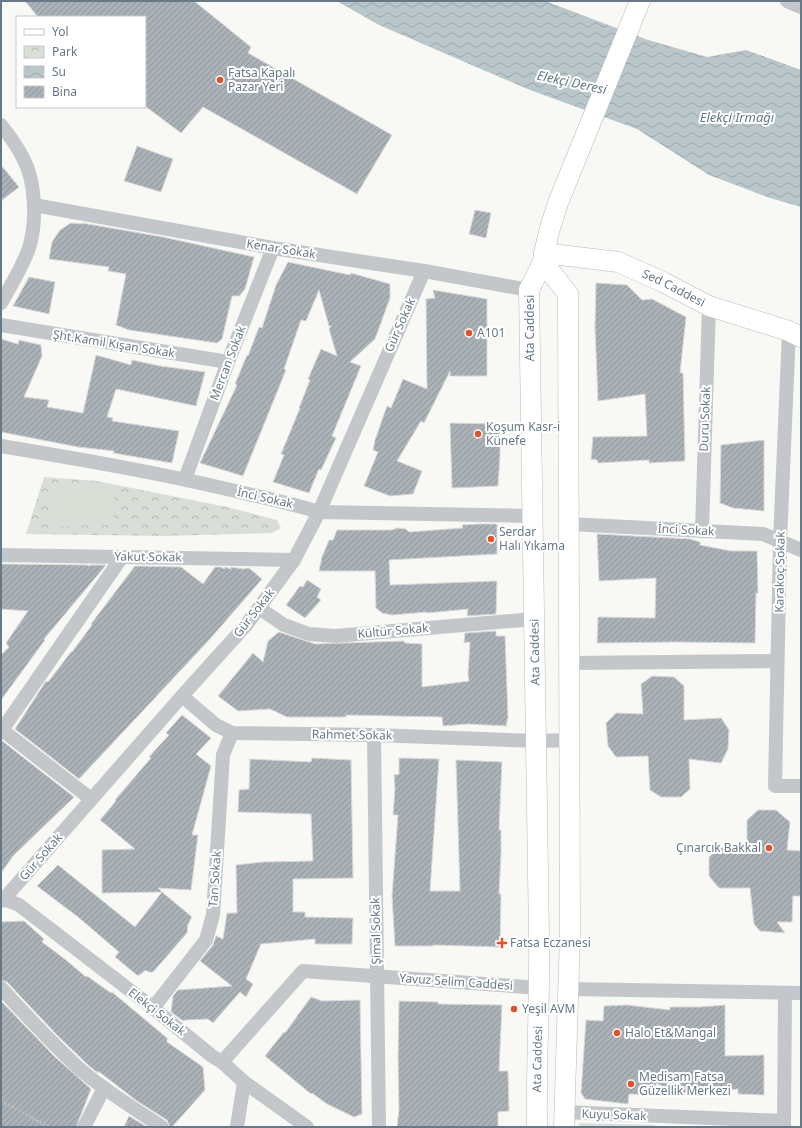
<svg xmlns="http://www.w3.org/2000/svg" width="802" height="1128" font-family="'Noto Sans',sans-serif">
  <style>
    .park { fill: url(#park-crowns) }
    .pitch { fill: #d9dfd6 }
    .water { fill: url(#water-waves) }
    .building { fill: url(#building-hatch); stroke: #d9d9d7 }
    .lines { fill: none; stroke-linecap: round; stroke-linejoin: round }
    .secondary-casing { stroke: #b5bbbf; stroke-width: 21 }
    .path { stroke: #bdc0c2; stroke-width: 2.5; stroke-dasharray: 2 2; stroke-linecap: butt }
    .street { stroke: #c3c7ca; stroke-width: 14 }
    .secondary { stroke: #fff; stroke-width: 20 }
    .poi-dot { fill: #e45029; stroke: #fff; stroke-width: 1.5 }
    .labels { text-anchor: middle; stroke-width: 4; stroke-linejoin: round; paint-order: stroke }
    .poi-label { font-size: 12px; fill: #677986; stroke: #fff; text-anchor: start }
    .street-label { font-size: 12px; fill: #677986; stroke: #fff }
    .water-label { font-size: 13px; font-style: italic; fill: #637a82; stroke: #fff }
  </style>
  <defs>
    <pattern id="park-crowns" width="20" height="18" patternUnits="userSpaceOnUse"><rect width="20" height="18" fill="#d9dfd6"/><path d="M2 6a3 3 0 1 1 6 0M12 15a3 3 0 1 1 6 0" fill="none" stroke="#b4bab3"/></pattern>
    <pattern id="water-waves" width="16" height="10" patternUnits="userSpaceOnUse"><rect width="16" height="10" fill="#b9c6ca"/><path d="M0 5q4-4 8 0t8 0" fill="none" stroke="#9aa6aa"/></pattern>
    <pattern id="building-hatch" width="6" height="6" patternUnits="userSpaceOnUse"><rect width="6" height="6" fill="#aab2b8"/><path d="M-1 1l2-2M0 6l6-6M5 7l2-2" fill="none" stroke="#8e969b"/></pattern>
  </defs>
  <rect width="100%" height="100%" fill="#f8f8f5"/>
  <g class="park">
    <path d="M44,477l53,4 130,26 50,13 4,8 -9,5 -109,3 -137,-2z"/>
    <path d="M579,1123l76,2v2h-76z"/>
  </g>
  <path class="pitch" d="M50,488h64v37l-65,1z"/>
  <path class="water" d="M337,1h208l103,39 59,17 39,-7 55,20v137l-31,-9 -61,-23 -72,-46 -107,-39 -151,-65z"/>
  <g class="building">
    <path d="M25,1h169l57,46 -3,6 144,82 -35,59 -154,-87 -22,26 -36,-27v-89h-107z"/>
    <path d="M137,146l36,13 -12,33 -37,-11z"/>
    <path d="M1,165l18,22 -18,14z"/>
    <path d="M475,210l16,3 -5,25 -17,-4z"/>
    <path d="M71,223l11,1v-1l81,14 91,20 -9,32 -6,7h-7l-10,43 -5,4 -88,-13 -13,-5 10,-51 -18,-3 1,-4 -60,-8 3,-17 8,-12z"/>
    <path d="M288,262l62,13 1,-2 39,11v14l-15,41 -25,23 11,4 -29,70 4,2 -15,32 -2,-1 -10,24 -36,-11 11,-27 -3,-1 19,-46h-1l11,-28 -2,-1 13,-30 16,7 -8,-27 2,-3h-2l-10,-36 -13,31 -5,-1 -17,49 2,1 -43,106 -43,-13 37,-78 -2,-1 12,-29 1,1 11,-29 3,1 14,-43z"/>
    <path d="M29,277l26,5 -6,32 -36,-8z"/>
    <path d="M596,283l31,2 15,15 10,-1 34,18 -6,56h3l2,88 -36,2v-3l-51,3 -1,-3 -6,-1 2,-22 54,-1 -2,-42 -47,7 -3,-73z"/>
    <path d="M433,290l54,9v77h-37v-5l-26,52 -3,-2 -24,40 25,10 -9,23 -23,2 -26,-10 14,-34 -5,-2 2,-10 12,-34 4,2 12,-29 24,10 -1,-90 9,-1z"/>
    <path d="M1,339l17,5 1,-4 22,5 1,11 -18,41 25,3 -2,7 36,6 13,-58 35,10 1,-5 28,6 45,6 -9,34 -80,-17 -9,28 6,1 -1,3 67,10 -7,32 -59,-10 1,-2 -36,-4 -77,-15z"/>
    <path d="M450,423l50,1v31l-2,31 -46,2z"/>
    <path d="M764,440v71l-31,-3 -13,-5 1,-58z"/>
    <path d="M479,524h18v30l-108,6 1,25 107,-4 -1,33 -29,2 1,-7 -41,4v-1l-35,3 -10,-2 -6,-5 -1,-37h-56l3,-14 7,-17h4l4,-10h55l5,-2 9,1 3,3 54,-4 -1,-3z"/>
    <path d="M597,534l93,5 10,3v3l31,6h26l1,42h-2l-1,50 -78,-1 -80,1 1,-26 57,1 1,-40 -57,3z"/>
    <path d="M1,564l86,1 2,1 2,-1h15l-62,74 1,1 -44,60v-45l8,-8 -3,-4 22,-32 -27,-2z"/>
    <path d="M135,566l46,1 22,17 12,-17h6l3,2 1,-2 6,2v-2l12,2 6,-1 13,11 -53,61 -130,139 -64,-50 31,-48 2,1 23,-30h1l20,-27 -1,-1z"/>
    <path d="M307,580l14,9 -4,8 4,3 -16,18 -19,-13 14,-19 3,1z"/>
    <path d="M496,631v5h9l3,81 -2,9 -38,-2 -25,2 -1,-9 -96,-2v2h-59l-17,-8 -32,2 -20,-15 35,-43 10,9 5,-21 11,-9 36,12 89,-3 1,2 17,1v43l47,-6 -1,-7 2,-32 -6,1 1,-10z"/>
    <path d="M652,676l22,1 10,9v34l37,-2 8,12 -1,19 -7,14 -32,-4 1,30 -9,8h-20l-11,-7 -2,-34 -32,1 -8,-11 -2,-23 10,-10 27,1 -2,-30z"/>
    <path d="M182,715l29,23 -15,16 15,12 -19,69h6l-7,55 -33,-2 4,4 -60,1v-43l33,-1 -35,-29 16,-19 -1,-1 36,-42 -2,-1 20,-22 -3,-2z"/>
    <path d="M1,740l73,57 -61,59 -12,17z"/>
    <path d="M312,758l39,2 2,118 -60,1v33h12v5l48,1 -1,26h-37v-5l-54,5 -15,35 7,5 -7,13 -6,-5 -27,31 -5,-4 -22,1 -3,1 -12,-9 2,-16 5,-6 54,-4 -32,-25 13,-16 3,-9 7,3 4,-26h10l-1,-48 26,-3 51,-1 -2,-47 -73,-2 1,-22 10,-1 1,-30 61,3z"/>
    <path d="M399,758l40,1 -9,132h30l-4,-131 46,2 -3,68h2v24l-2,40h2l-1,53 -67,-2v1h-38l-3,-50 6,-81h-5l2,-26 -1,-14 5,-1z"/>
    <path d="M758,810h18l14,12 -3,28 14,1v45h-8l-1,26h-15l8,11 -25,-2 -6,-7 -4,-36h-31l-10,-12v-19l10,-9h28v-28z"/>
    <path d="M58,865l77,62 27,-35 30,25 -4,7 -1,9 -34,39h-5l-2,-2 -8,6 -23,-19 4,-5 -41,-35 -41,-31z"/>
    <path d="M24,921l20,18 -2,3 24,18 20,17 1,-1 24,17 1,-1 55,46v4l36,25 2,23 -33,37h-2l-3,-7 -30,-19 -39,-30v2l-10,-8 -31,-30 -50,-53 -6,-2v-58z"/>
    <path d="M311,997l11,4 38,-1 2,114 -8,3 -27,-13 -15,-11 -1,1 -46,-38 19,-24 1,1z"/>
    <path d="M1,1001l54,56 36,32 -15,38h-75z"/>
    <path d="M399,1001l39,1v2l64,1 -3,66h9l1,40 -11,1v15h-101l2,-17 -1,-53z"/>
    <path d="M627,1005l43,5v-3h30l25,-2v51l39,-1v40l-26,-1v-5l-33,4 -1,-5 -26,6 -22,-11v12l-27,-1 -1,10 -43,-5 -4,-6 5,-73 17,1 1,-15z"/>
    <path d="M129,1116l8,5 10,6h-23z"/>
  </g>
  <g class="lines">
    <g class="secondary-casing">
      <g id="secondary">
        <path id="s1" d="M544,253l74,9 45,20 46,24 80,25 12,6"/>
        <path d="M543,262l25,32 2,641 -6,192"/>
        <path id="s2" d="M537,1127c-1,-63 3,-127 2,-190l-10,-647 14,-28 1,-9 6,-25 8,-25 82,-202"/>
      </g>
    </g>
    <path class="path" d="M1,1101l48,26"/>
    <g class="street">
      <path d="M787,1l14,6"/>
      <path d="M1,125c8,10 16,21 22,33 13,24 14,64 6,90 -7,20 -18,37 -28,55"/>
      <path d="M34,205l239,43 151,23 105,19"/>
      <path d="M1,325l227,37"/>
      <path d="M789,331l-9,210 -5,245h26"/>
      <path d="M1,446c77,13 154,26 230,44 29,7 59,13 88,22l213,4"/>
      <path d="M185,479l43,-117 45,-114"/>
      <path d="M569,524l194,10 38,16"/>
      <path d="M702,531l7,-225"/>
      <path d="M1,555l293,5"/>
      <path d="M259,608l25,17 25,9 26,2 199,-17"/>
      <path d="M569,663l208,-2"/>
      <path d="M182,696l34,29 16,8 142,2 162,6 34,-1"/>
      <path d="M1,729l90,70"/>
      <path d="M2,730l120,-173"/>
      <path d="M374,735l5,392"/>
      <path d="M4,899l15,6 134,103 59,48 10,6 22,20 63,45"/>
      <path d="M1,901l3,-2 178,-203 65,-72 47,-64 25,-48 105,-241"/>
      <path d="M1,988c26,28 52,57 81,83 25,21 53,38 80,56"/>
      <path d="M568,989l233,4"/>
      <path d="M153,1008l53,-68 7,-25 10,-160 9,-22"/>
      <path d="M222,1062l81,-91 237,17"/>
      <path d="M564,1112l220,9"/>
      <path d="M84,1127l20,-39"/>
      <path d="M237,1127l7,-45"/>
      <path d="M784,1127l1,-134"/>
    </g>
    <use href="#secondary" class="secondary"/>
  </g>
  <g class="poi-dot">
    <circle cx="220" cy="80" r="4"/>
    <circle cx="469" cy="333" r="4"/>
    <circle cx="478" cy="434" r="4"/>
    <circle cx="491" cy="539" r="4"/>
    <circle cx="769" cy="848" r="4"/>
    <path d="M500 937h4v4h4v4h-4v4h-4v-4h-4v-4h4z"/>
    <circle cx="514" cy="1009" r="4"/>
    <circle cx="617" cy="1033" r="4"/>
    <circle cx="631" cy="1084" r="4"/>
  </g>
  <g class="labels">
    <g class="poi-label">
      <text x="228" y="77">Fatsa Kapalı<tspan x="228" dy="14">Pazar Yeri</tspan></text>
      <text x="477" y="337">A101</text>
      <text x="486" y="431">Koşum Kasr-i<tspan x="486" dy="14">Künefe</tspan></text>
      <text x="499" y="536">Serdar<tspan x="499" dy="14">Halı Yıkama</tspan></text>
      <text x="761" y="852" text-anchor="end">Çınarcık Bakkal</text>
      <text x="510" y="947">Fatsa Eczanesi</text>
      <text x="522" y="1013">Yeşil AVM</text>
      <text x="625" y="1037">Halo Et&amp;Mangal</text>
      <text x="639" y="1081">Medisam Fatsa<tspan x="639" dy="14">Güzellik Merkezi</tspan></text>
    </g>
    <g class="street-label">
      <text transform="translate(281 249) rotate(9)" y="4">Kenar Sokak</text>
      <text dy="4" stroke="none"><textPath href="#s1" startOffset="136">Sed Caddesi</textPath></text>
      <text transform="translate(400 325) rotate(-66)" y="4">Gür Sokak</text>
      <text transform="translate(530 328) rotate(-90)" y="4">Ata Caddesi</text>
      <text transform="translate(114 344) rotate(9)" y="4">Şht.Kamil Kışan Sokak</text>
      <text transform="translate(228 363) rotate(-69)" y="4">Mercan Sokak</text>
      <text transform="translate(705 419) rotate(-88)" y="4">Duru Sokak</text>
      <text transform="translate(265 498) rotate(13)" y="4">İnci Sokak</text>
      <text transform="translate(686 530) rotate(3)" y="4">İnci Sokak</text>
      <text transform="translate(148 557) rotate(1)" y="4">Yakut Sokak</text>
      <text transform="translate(780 572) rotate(-89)" y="4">Karakoç Sokak</text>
      <text transform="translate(254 613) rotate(-52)" y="4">Gür Sokak</text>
      <text transform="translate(393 631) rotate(-5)" y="4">Kültür Sokak</text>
      <text transform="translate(535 652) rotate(-91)" y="4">Ata Caddesi</text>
      <text transform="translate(352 735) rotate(1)" y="4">Rahmet Sokak</text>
      <text transform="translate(41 857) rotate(-49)" y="4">Gür Sokak</text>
      <text transform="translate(215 879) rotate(-86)" y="4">Tan Sokak</text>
      <text transform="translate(376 931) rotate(-91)" y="4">Şimal Sokak</text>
      <text transform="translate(456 982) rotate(4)" y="4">Yavuz Selim Caddesi</text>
      <text transform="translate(157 1012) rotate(38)" y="4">Elekçi Sokak</text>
      <text dy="4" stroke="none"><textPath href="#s2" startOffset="68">Ata Caddesi</textPath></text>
      <text transform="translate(614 1115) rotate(2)" y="4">Kuyu Sokak</text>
    </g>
    <g class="water-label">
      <text transform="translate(572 82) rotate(12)" y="5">Elekçi Deresi</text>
      <text x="737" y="122">Elekçi Irmağı</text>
    </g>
  </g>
  <rect width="802" height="1128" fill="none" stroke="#677986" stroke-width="4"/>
  <rect x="16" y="16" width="130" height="92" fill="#ffffff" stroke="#c2c9cf"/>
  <rect x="24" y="29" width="20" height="6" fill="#ffffff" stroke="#c2c9cf"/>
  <text x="52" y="36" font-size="12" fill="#677986">Yol</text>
  <rect x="24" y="46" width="20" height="12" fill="url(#park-crowns)" stroke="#c2c9cf"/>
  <text x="52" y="56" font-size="12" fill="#677986">Park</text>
  <rect x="24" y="66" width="20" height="12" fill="url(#water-waves)" stroke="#c2c9cf"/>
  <text x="52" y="76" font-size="12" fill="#677986">Su</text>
  <rect x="24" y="86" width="20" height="12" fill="url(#building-hatch)" stroke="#c2c9cf"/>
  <text x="52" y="96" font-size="12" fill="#677986">Bina</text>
</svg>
